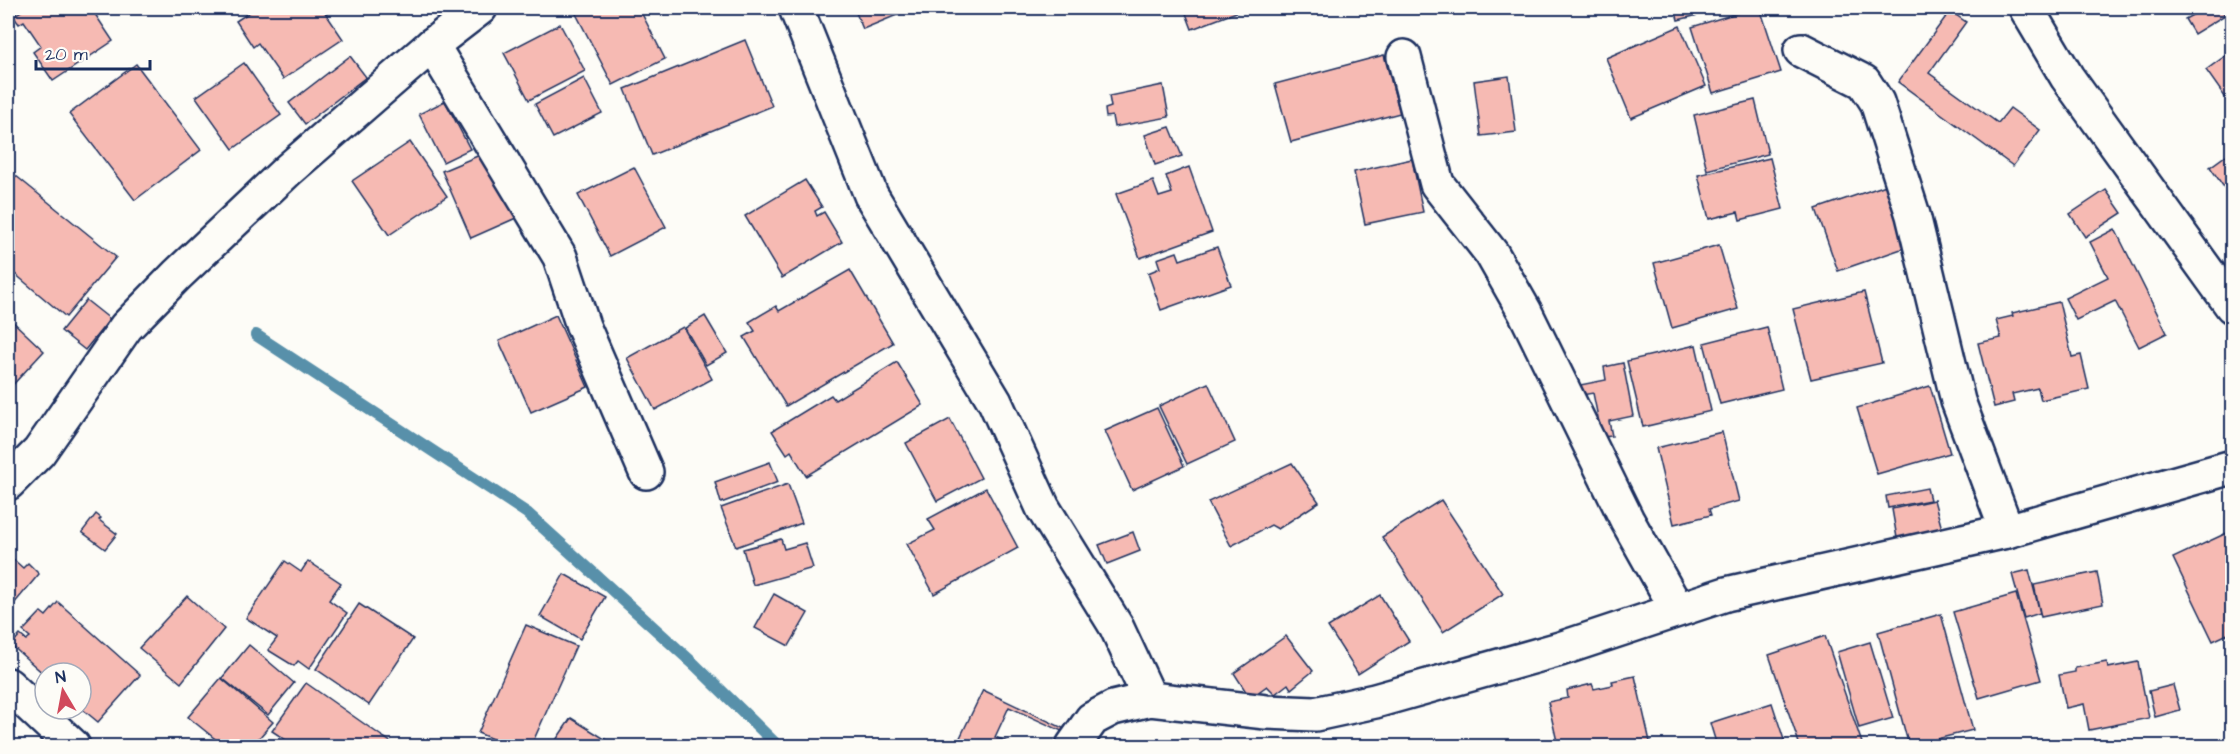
<svg xmlns="http://www.w3.org/2000/svg" width="2240" height="754" font-family="'Architects Daughter',sans-serif">
  <style>
    .lines { fill: none; stroke-linecap: round; stroke-linejoin: round }
    .stream { stroke: #5890aa; stroke-width: 12 }
    .building { fill: #f6bab3; stroke: #1b2f5e; stroke-width: 1.5 }
    .street-casing { stroke: #1b2f5e; stroke-width: 38 }
    .secondary-casing { stroke: #1b2f5e; stroke-width: 38 }
    .street { stroke: #fdfcf7; stroke-width: 33 }
    .secondary { stroke: #fdfcf7; stroke-width: 33 }
  </style>
  <rect width="100%" height="100%" fill="#fdfcf7"/>
  <filter id="ink" filterUnits="userSpaceOnUse"><feTurbulence type="fractalNoise" baseFrequency=".0167" numOctaves="2"/><feDisplacementMap in="SourceGraphic" scale="12" xChannelSelector="R" yChannelSelector="G"/><feConvolveMatrix kernelMatrix="1 2 1 2 8 2 1 2 1" color-interpolation-filters="sRGB"/></filter>
  <g filter="url(#ink)">
    <g class="lines">
      <path class="stream" d="M256,335l271,178 168,152 83,81"/>
    </g>
    <g class="building">
      <path d="M26,8h65l22,33 -60,40 -20,-29 8,-6 -17,-25 -5,3 -6,-8z"/>
      <path d="M256,8h66l21,31 -60,40 -25,-36 -5,4 -17,-26z"/>
      <path d="M573,8h66l26,51 -52,26z"/>
      <path d="M854,8h60l-51,21z"/>
      <path d="M1184,8h63l-55,21z"/>
      <path d="M1675,8h51l-48,12z"/>
      <path d="M1753,8h7l21,64 -68,21 -21,-66z"/>
      <path d="M2205,8h15l5,7 -31,19 -9,-15z"/>
      <path d="M1950,11l16,11 -37,51 69,50 12,-15 30,22 -27,36 -115,-84z"/>
      <path d="M560,24l25,47 -56,29 -25,-47z"/>
      <path d="M1680,26l26,60 -75,32 -25,-60z"/>
      <path d="M745,40l27,66 -120,49 -27,-66z"/>
      <path d="M2232,51v56l-26,-37z"/>
      <path d="M1384,55l16,58 -109,29 -16,-58z"/>
      <path d="M350,56l16,21 -61,47 -16,-21z"/>
      <path d="M244,63l37,52 -48,34 -37,-52z"/>
      <path d="M136,64l65,86 -66,50 -66,-86z"/>
      <path d="M1509,76l7,56 -35,4 -7,-55z"/>
      <path d="M584,78l18,35 -49,25 -18,-34z"/>
      <path d="M1163,85l6,32 -55,10 -2,-11 -6,1 -1,-8 6,-2 -2,-11z"/>
      <path d="M1755,100l13,54 -61,16 -13,-55z"/>
      <path d="M445,101l25,48 -27,13 -24,-48z"/>
      <path d="M1170,127l12,29 -27,9 -10,-30z"/>
      <path d="M410,142l37,54 -58,39 -37,-54z"/>
      <path d="M2232,151v48l-22,-32z"/>
      <path d="M487,152l29,66 -45,20 -29,-67z"/>
      <path d="M1770,158l13,51 -43,11 -2,-8 -29,7 -11,-44z"/>
      <path d="M1412,159l11,53 -58,12 -11,-52z"/>
      <path d="M634,167l32,60 -56,29 -32,-61z"/>
      <path d="M1189,167l23,65 -72,26 -24,-64 37,-13 6,16 13,-4 -6,-17z"/>
      <path d="M10,171l106,86 -50,60 -58,-49v-94z"/>
      <path d="M805,180l17,27 -7,4 2,5 7,-4 18,30 -60,36 -37,-62z"/>
      <path d="M1886,185l21,62 -69,24 -22,-62z"/>
      <path d="M2106,190l16,23 -37,24 -15,-23z"/>
      <path d="M2115,229l52,104 -28,14 -24,-46 -39,19 -11,-22 43,-21 -18,-35z"/>
      <path d="M1719,245l19,64 -66,19 -18,-65z"/>
      <path d="M1217,247l14,38 -70,25 -13,-37 12,-5 -3,-9 20,-7 3,8z"/>
      <path d="M850,270l43,73 -107,63 -42,-69 11,-6 -6,-9 27,-16 3,5z"/>
      <path d="M1864,292l18,71 -71,16 -18,-70z"/>
      <path d="M86,300l24,19 -25,31 -24,-19z"/>
      <path d="M2059,302l13,55 9,-2 8,34 -48,11 -3,-12 -26,6 2,8 -20,5 -16,-64 23,-5 -5,-18 17,-4 -1,-3z"/>
      <path d="M556,315l32,72 -57,25 -32,-71z"/>
      <path d="M705,316l22,37 -21,12 -21,-37z"/>
      <path d="M8,317l36,34 -36,39z"/>
      <path d="M683,327l29,52 -57,31 -28,-52z"/>
      <path d="M1767,327l15,62 -62,15 -16,-61z"/>
      <path d="M1696,345l15,66 -68,16 -16,-66z"/>
      <path d="M897,362l26,43 -117,71 -15,-25 -4,3 -15,-23 59,-36 4,5z"/>
      <path d="M1623,363l10,53 -24,5 3,15 -10,1 -9,-44 -11,2 -2,-10 26,-5 -2,-13z"/>
      <path d="M1208,383l27,59 -48,22 -28,-58z"/>
      <path d="M1930,386l20,67 -73,21 -20,-66z"/>
      <path d="M1157,408l27,58 -52,24 -27,-59z"/>
      <path d="M950,419l31,59 -44,23 -31,-58z"/>
      <path d="M1722,432l17,69 -30,8 2,6 -37,9 -18,-76z"/>
      <path d="M770,462l8,20 -57,21 -6,-21z"/>
      <path d="M1292,463l27,39 -41,27 -7,-4 -40,21 -23,-44z"/>
      <path d="M788,484l14,39 -66,24 -15,-39z"/>
      <path d="M986,488l32,60 -84,46 -27,-50 28,-14 -7,-11z"/>
      <path d="M1927,488l3,12 -42,8 -2,-12z"/>
      <path d="M1441,500l62,94 -60,38 -61,-95z"/>
      <path d="M1934,500l8,29 -45,9 -5,-29z"/>
      <path d="M96,514l5,4 -2,2 18,14 -12,15 -23,-17z"/>
      <path d="M2231,531l1,101 -19,9 -40,-83z"/>
      <path d="M1133,532l7,19 -33,13 -8,-19z"/>
      <path d="M781,539l3,10 21,-6 8,25 -60,17 -10,-36z"/>
      <path d="M14,560l9,8 5,-5 11,11 -31,37v-43z"/>
      <path d="M285,561l16,11 7,-11 33,22 -12,17 18,13 -38,56 -11,-8 -4,5 -26,-16 9,-12 -31,-20z"/>
      <path d="M2029,570l11,43 -16,5 -12,-44z"/>
      <path d="M2097,572l6,32 -62,13 -7,-32z"/>
      <path d="M564,574l41,23 -25,42 -40,-23z"/>
      <path d="M774,594l34,19 -19,33 -34,-18z"/>
      <path d="M2016,594l25,86 -62,18 -26,-86z"/>
      <path d="M1380,595l29,46 -51,33 -30,-47z"/>
      <path d="M187,596l37,33 -43,54 -42,-35z"/>
      <path d="M58,602l82,73 -42,47 -17,-14v-35h-36v2l-34,-30 9,-10 6,5 4,-3 -7,-6 18,-19 5,4z"/>
      <path d="M359,604l54,35 -44,66 -53,-36z"/>
      <path d="M1941,614l32,116 -64,16 -31,-114z"/>
      <path d="M526,625l50,21 -45,100h-22l-31,-13z"/>
      <path d="M1286,636l27,35 -22,18 -3,-5 -13,10 -8,-8 -17,12 -16,-25z"/>
      <path d="M1825,636l38,110h-63l-31,-91z"/>
      <path d="M1870,642l23,76 -34,10 -22,-76z"/>
      <path d="M249,645l45,38 -26,32 -46,-37z"/>
      <path d="M2107,662l1,6 30,-6 11,56 -60,12 -5,-26 -18,4 -7,-33 16,-3v-4z"/>
      <path d="M1635,676l16,70h-93l-10,-44 20,-4 -1,-8 25,-6 2,5 19,-4 -1,-4z"/>
      <path d="M221,678l52,44 -21,24h-28l-36,-29z"/>
      <path d="M306,683l77,54 14,9h-102l-23,-15z"/>
      <path d="M2173,685l7,25 -25,7 -6,-26z"/>
      <path d="M983,690l82,39 -8,17h-2l7,-15 -53,-24 -14,30 22,9h-61z"/>
      <path d="M1772,703l14,43h-69l-7,-23z"/>
      <path d="M571,718l45,28h-64z"/>
    </g>
    <g class="lines">
      <g class="street-casing">
        <g id="street">
          <path d="M796,8l75,187 124,207 48,106 73,118 34,73"/>
          <path d="M432,45l128,212 23,69 63,146"/>
          <path d="M1801,50l63,32 13,20 36,113 45,186 49,130"/>
          <path d="M1404,57l33,127 55,70 33,58 102,208 50,89"/>
          <path d="M8,685l65,61"/>
          <path d="M1073,746l19,-27 21,-11 37,-9 116,13 49,2 60,-13 185,-52 166,-55 281,-63 225,-64"/>
        </g>
      </g>
      <g class="secondary-casing">
        <g id="secondary">
          <path d="M2026,8l41,69 165,229"/>
          <path d="M8,483l31,-31 87,-125 51,-52 111,-105 144,-125 48,-37"/>
        </g>
      </g>
      <use href="#street" class="street"/>
      <use href="#secondary" class="secondary"/>
    </g>
  </g>
  <rect width="2240" height="754" fill="none" stroke="#fdfcf7" stroke-width="30"/>
  <rect x="15" y="15" width="2210" height="724" fill="none" stroke="#1b2f5e" stroke-width="2" filter="url(#ink)"/>
  <g transform="translate(63 691) rotate(350)"><circle r="28" fill="#fdfcf7" stroke="#a3aaba" stroke-width="1.5"/>
  <path d="M0-4.5L10 22L0 15L-10 22Z" fill="#d1495b"/>
  <text y="-9" font-size="16" font-weight="bold" text-anchor="middle" fill="#1b2f5e">N</text>
  </g>
  <path d="M36 60v9h114v-9" fill="none" stroke="#1b2f5e" stroke-width="3"/>
  <text x="45" y="60" font-size="18" fill="#1b2f5e" stroke="#fdfcf7" stroke-width="4.5" paint-order="stroke">20 m</text>
</svg>
